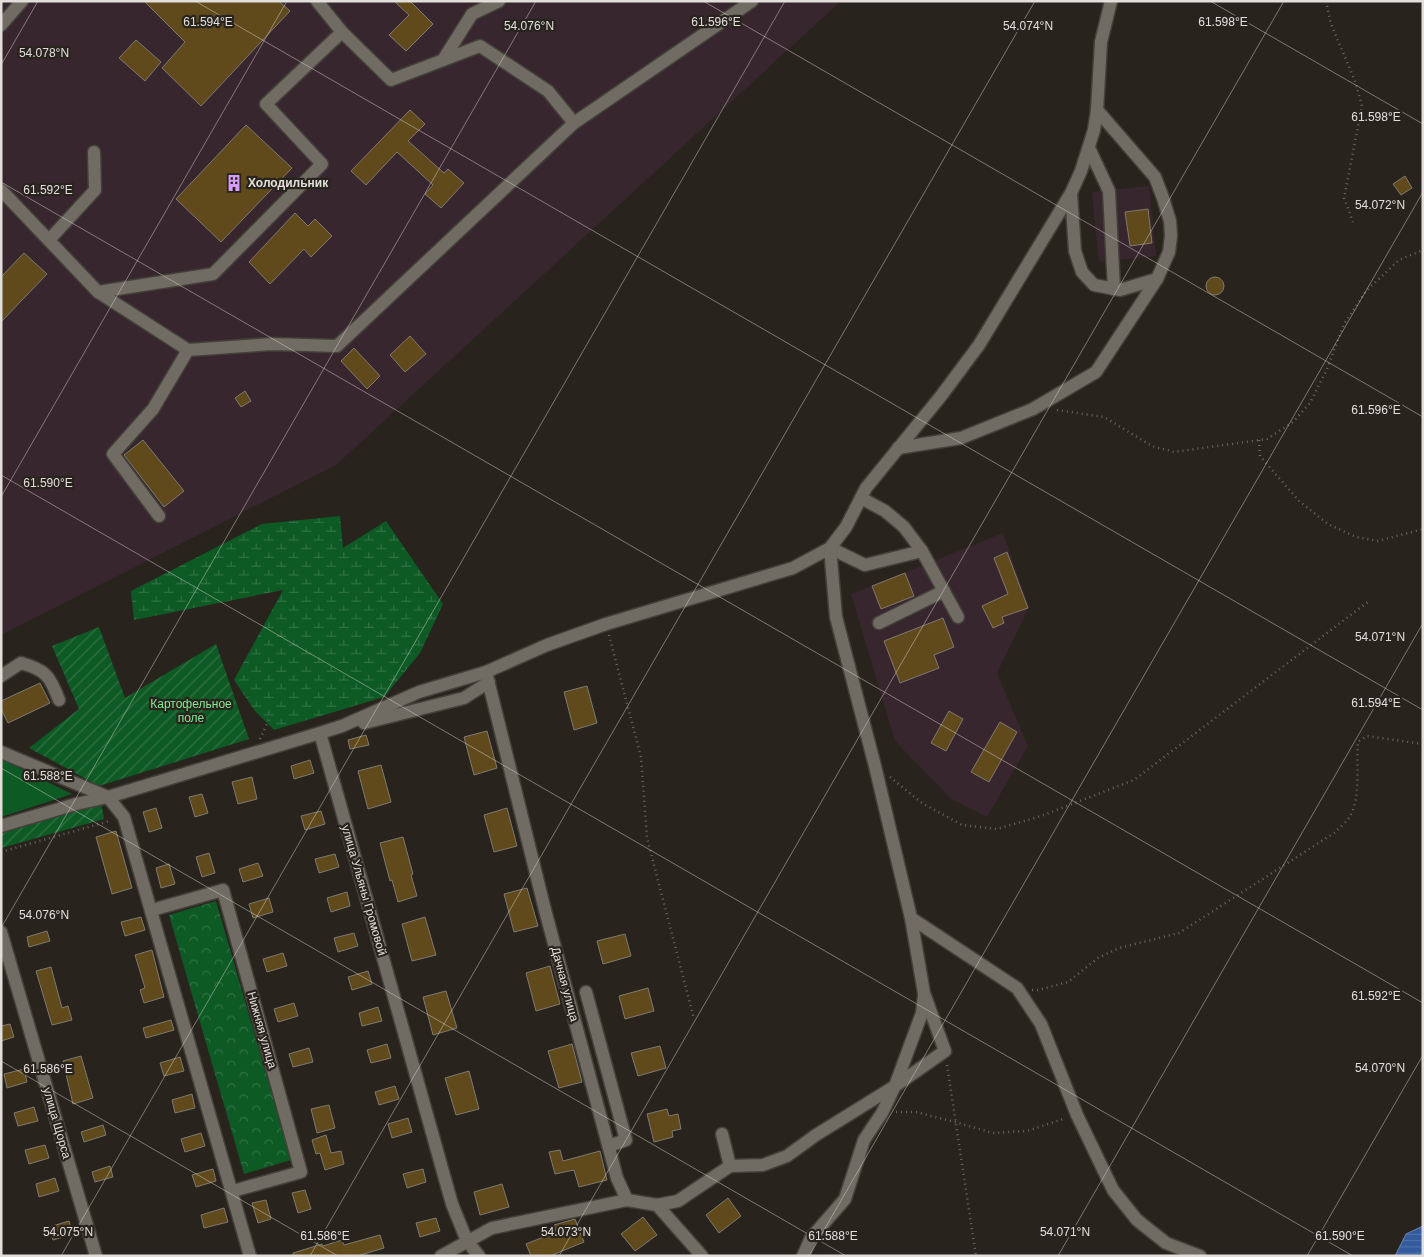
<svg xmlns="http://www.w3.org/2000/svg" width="1424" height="1257" font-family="Helvetica,sans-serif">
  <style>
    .industrial { fill: #38262e }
    .green { fill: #0e5a25 }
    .forest { fill: url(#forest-crowns) }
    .wetland { fill: url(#wetland-marsh) }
    .garden { fill: url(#garden-furrows) }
    .water { fill: url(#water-rules); stroke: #6782af }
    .building { fill: #60491a; stroke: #7e7a71 }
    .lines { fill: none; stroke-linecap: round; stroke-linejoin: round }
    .minor-casing { stroke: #43403a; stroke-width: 15 }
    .path { stroke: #6b6761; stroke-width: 2.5; stroke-dasharray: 1 4; stroke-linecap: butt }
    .minor { stroke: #706b63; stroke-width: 12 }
    .ticks { fill: none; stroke: #e2dfda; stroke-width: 1; stroke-opacity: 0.45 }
    .labels { text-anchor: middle; stroke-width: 4.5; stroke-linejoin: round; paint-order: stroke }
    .poi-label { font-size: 12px; font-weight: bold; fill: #e2dfda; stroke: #28241d; text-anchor: start }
    .park-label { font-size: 12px; fill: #85e795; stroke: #28241d }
    .street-label { font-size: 12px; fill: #e2dfda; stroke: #28241d }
    .ticks-label { font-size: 12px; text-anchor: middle; fill: #e2dfda; stroke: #28241d; stroke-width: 4.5; stroke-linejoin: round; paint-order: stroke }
  </style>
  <defs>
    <pattern id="forest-crowns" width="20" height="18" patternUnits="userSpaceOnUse" patternTransform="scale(1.25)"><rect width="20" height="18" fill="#0e5a25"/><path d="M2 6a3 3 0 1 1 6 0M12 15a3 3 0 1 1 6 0" fill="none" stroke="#317144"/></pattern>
    <pattern id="wetland-marsh" width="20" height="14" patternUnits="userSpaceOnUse" patternTransform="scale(1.25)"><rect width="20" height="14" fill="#0e5a25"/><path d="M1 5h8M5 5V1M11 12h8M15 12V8" fill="none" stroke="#317144"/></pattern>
    <pattern id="garden-furrows" width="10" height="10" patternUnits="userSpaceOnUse" patternTransform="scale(1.25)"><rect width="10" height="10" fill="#0e5a25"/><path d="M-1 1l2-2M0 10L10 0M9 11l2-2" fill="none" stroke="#317144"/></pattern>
    <pattern id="water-rules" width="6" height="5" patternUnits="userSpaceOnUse" patternTransform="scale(1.25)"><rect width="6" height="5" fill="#325a9d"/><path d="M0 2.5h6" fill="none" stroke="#4f71aa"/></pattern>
  </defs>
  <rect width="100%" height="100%" fill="#28241d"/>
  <g class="industrial">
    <path d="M1,1h840l-505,464 -335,170z"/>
    <path d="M1149,186l7,70 -57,6 -7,-70z"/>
    <path d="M1003,533l26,74 -32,66 31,73 -41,71 -36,-18 -56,-58 -44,-147z"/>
  </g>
  <path class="green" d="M1,759l71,35 -71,23z"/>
  <path class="forest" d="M216,901l75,259 -47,14 -75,-259z"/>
  <path class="wetland" d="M340,516l3,32 43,-27 57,83 -23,49 -36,44 -110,33 -19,-19 -21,-31 49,-90 -149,30 -3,-29 131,-67z"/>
  <g class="garden">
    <path d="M99,627l26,71 91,-54 33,95 -150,47 -70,-38 50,-39 -27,-63z"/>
    <path d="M101,802l3,17 -103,29v-15z"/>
  </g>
  <path class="water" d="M1423,1226v30h-28l11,-22z"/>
  <g class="building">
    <path d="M144,1h135l11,10 -89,95 -39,-38 23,-26z"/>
    <path d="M394,1h16l23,23 -27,27 -17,-16 20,-20z"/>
    <path d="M136,40l25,22 -16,19 -26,-23z"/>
    <path d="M410,110l15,14 -17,17 36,32 4,-4 16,14 -23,25 -16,-14 8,-9 -36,-33 -31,33 -15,-14z"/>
    <path d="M246,125l46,43 -71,74 -45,-43z"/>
    <path d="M1405,176l7,12 -11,7 -8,-11z"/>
    <path d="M1148,209l4,34 -22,3 -5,-34z"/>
    <path d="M295,213l13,13 7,-7 17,17 -21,21 -7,-8 -34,35 -21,-22z"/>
    <path d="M24,253l23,21 -46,48v-45z"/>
    <circle cx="1215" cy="286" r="9"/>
    <path d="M410,336l16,18 -21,18 -15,-17z"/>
    <path d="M354,348l26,28 -13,13 -26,-28z"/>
    <path d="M245,391l6,10 -10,6 -6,-9z"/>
    <path d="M143,440l41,51 -20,16 -40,-52z"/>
    <path d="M1007,552l21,56 -26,9 2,6 -11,5 -11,-22 26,-12 -14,-36z"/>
    <path d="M905,573l9,23 -33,13 -9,-23z"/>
    <path d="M943,618l11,29 -20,8 5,13 -39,15 -16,-42z"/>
    <path d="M40,683l10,20 -42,20 -7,-14v-8z"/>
    <path d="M587,686l10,37 -23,7 -10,-38z"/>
    <path d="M949,711l14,8 -17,32 -15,-8z"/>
    <path d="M1000,722l17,10 -28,50 -18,-10z"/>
    <path d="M487,731l10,37 -23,7 -10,-38z"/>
    <path d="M366,735l3,10 -19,4 -2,-9z"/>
    <path d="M310,760l4,13 -20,6 -3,-13z"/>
    <path d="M381,765l10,37 -23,7 -10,-38z"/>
    <path d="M252,777l5,22 -19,5 -6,-22z"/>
    <path d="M202,794l6,19 -13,4 -6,-20z"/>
    <path d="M156,808l6,20 -13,4 -6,-20z"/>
    <path d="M507,808l10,38 -23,6 -10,-37z"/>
    <path d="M321,811l4,13 -20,6 -4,-14z"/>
    <path d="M116,831l16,57 -20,6 -16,-57z"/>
    <path d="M403,837l10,37 -2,1 6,21 -19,6 -6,-22 -2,1 -10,-38z"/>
    <path d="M209,853l6,20 -13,4 -6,-20z"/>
    <path d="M335,854l4,13 -20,6 -4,-14z"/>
    <path d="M258,863l5,13 -20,6 -4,-13z"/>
    <path d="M169,864l6,20 -14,4 -5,-20z"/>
    <path d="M527,888l11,38 -24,6 -10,-38z"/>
    <path d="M347,892l3,14 -19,6 -4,-14z"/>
    <path d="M269,898l4,14 -20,6 -4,-14z"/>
    <path d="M141,917l4,13 -20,6 -4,-14z"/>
    <path d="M425,917l11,38 -24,6 -10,-37z"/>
    <path d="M47,931l3,10 -21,6 -2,-10z"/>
    <path d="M354,933l4,13 -20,6 -4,-14z"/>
    <path d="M625,934l6,22 -28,8 -6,-23z"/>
    <path d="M152,950l12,47 -20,6 -4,-13 5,-2 -10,-33z"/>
    <path d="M283,953l4,13 -20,6 -4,-13z"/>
    <path d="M550,966l10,38 -24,7 -10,-38z"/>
    <path d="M51,967l11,41 6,-2 4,14 -20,5 -16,-54z"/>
    <path d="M368,971l4,13 -20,6 -4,-13z"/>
    <path d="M648,988l6,23 -29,8 -6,-23z"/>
    <path d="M446,991l11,37 -24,7 -10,-38z"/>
    <path d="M294,1003l4,13 -20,6 -4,-13z"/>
    <path d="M378,1007l4,14 -20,5 -3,-13z"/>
    <path d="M171,1020l3,10 -28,8 -3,-10z"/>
    <path d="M10,1024l4,13 -13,4v-15z"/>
    <path d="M387,1044l4,14 -20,5 -4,-13z"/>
    <path d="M572,1044l10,38 -23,6 -11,-37z"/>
    <path d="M660,1046l6,22 -28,8 -7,-23z"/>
    <path d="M309,1048l4,14 -20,5 -4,-13z"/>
    <path d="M81,1056l12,42 -20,6 -10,-43z"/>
    <path d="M180,1057l4,14 -20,5 -4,-13z"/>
    <path d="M24,1069l3,13 -20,6 -3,-14z"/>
    <path d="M469,1071l10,38 -23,6 -11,-37z"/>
    <path d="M395,1086l4,13 -20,6 -4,-13z"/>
    <path d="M192,1094l3,14 -20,5 -3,-13z"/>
    <path d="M329,1105l6,23 -18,5 -6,-24z"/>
    <path d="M34,1107l4,14 -20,5 -4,-13z"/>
    <path d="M667,1109l2,7 9,-2 3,15 -9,2 1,6 -19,5 -7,-28z"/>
    <path d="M408,1118l4,14 -20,6 -4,-14z"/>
    <path d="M103,1125l3,10 -22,7 -3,-10z"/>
    <path d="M201,1133l4,13 -20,6 -4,-13z"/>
    <path d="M326,1135l5,18 10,-2 3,13 -19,6 -5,-17 -4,1 -4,-14z"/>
    <path d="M45,1145l4,13 -20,6 -4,-14z"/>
    <path d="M560,1150l3,11 37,-10 7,29 -28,7 -5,-17 -19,4 -6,-22z"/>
    <path d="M110,1166l3,11 -18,5 -3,-10z"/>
    <path d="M213,1169l3,12 -20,6 -4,-12z"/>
    <path d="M423,1169l3,13 -19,6 -4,-14z"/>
    <path d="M55,1178l4,13 -20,6 -3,-13z"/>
    <path d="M502,1184l7,23 -29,8 -6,-23z"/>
    <path d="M305,1190l6,19 -13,4 -6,-20z"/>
    <path d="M728,1198l13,18 -22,17 -13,-18z"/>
    <path d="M266,1200l5,19 -13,4 -6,-20z"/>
    <path d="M224,1208l4,14 -24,6 -3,-13z"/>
    <path d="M643,1217l14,18 -22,16 -14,-17z"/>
    <path d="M436,1218l4,13 -20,6 -4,-14z"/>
    <path d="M575,1219l9,23 -34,14h-19l-5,-12 30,-12 -2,-7z"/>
    <path d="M69,1221l4,13 -20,6 -4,-13z"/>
    <path d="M380,1235l4,13 -27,8h-64v-3l29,-9 1,2 19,-6 2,5z"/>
  </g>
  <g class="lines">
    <g class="minor-casing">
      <g id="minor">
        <path d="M1,25l21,-24"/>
        <path d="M342,32l49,48 89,-34 68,45 26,32"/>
        <path d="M443,60l29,-46 27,-13"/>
        <path d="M1089,148l20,43 5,98"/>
        <path d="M1,190l97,102 115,-18 109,-110 -56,-60 76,-72 -25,-31"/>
        <path d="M1071,193l4,58 7,21 12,13 26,5 37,-11"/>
        <path d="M49,240l46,-50 -1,-38"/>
        <path d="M98,292l90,58 -35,59 -40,45 46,62"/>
        <path d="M188,350l84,-6 65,2 237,-223 178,-122"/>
        <path d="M898,448l63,-10 72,-29 63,-37 61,-93 12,-27 2,-16 -1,-15 -7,-23 -8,-21 -58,-67"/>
        <path d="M861,498l24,13 19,16 18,24"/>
        <path d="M830,548l35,17 57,-14 36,66"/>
        <path d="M879,623l65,-32"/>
        <path d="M486,672l59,238 72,268 10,22 30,5 45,51"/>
        <path d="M1,676l20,-13c25,7 29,13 38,37"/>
        <path d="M364,723l100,-25 25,-16"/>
        <path d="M320,733l22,-7 77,-34 67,-20 61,-27 59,-21 187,-56 37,-20 16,-21 20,-39 75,-92 38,-51 92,-152 10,-22 13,-41 3,-20 4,-68 10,-41"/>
        <path d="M1,752l107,45 16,20 126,439"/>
        <path d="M1,826l75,-22 32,-7 212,-64 132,471 15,37 12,15"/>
        <path d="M152,910l71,-20 78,282 -68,19"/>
        <path d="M911,918l106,70 24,36 36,91 36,75 24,30 29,23 34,13"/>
        <path d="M1,932l95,324"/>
        <path d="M586,992l40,148 -17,6"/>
        <path d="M722,1134l8,32"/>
        <path d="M657,1205l21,-4 52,-35 33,-1 24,-9 29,-21 79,-49 50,-35 -21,-58 -13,-75 -36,-152 -39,-149 -6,-69"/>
        <path d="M441,1256l51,-28 135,-28"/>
        <path d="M803,1256l8,-18 34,-39 19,-59 18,-27 13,-27 27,-73 2,-17"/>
      </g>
    </g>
    <g class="path">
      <path d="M1326,1l5,23 24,57 7,25 -18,92 9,24"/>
      <path d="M1057,410l47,7 48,29 22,6 93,-13 26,-17 17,-19 17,-34 17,-45 22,-33 33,-31 24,-10"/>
      <path d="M1259,440l1,16 39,45 29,23 28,13 22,4 45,-12"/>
      <path d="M609,635l32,122 6,81 47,181"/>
      <path d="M260,739l9,-20"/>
      <path d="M890,777l32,26 40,22 35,4 44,-13 93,-36 235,-179"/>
      <path d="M1,852l109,-31"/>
      <path d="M1032,990h6l30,-8 30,-24 21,-10 60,-15 155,-100c5,-5 13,-11 16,-17 11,-19 6,-51 8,-74l9,-6 56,8"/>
      <path d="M947,1065l29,191"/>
      <path d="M896,1112h20l39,10 38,11 34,-2 39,-13"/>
    </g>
    <use href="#minor" class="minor"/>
  </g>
  <path class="ticks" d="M195,1l1228,709M703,1l720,416M1210,1l213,123M1,65l37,-64M1,182l1422,821M1,475l1352,781M1,497l286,-496M1,768l845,488M1,928l535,-927M1,1061l337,195M61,1256l724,-1255M310,1256l725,-1255M559,1256l725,-1255M809,1256l614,-1064M1058,1256l365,-633M1307,1256l116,-201"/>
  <defs>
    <g id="building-bare" transform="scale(1.35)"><path d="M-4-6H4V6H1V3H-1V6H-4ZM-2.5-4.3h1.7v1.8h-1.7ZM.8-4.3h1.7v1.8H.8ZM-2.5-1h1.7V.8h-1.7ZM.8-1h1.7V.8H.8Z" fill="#d79bf9" stroke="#28241d" stroke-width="2.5" paint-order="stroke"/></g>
  </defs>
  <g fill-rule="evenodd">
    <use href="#building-bare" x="234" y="183"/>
  </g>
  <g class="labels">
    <g class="poi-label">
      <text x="248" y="187">Холодильник</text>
    </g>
    <g class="park-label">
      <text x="191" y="708">Картофельное<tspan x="191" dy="14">поле</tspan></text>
    </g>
    <g class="street-label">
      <text transform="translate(364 890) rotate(74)" y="4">улица Ульяны Громовой</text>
      <text transform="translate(565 984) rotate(75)" y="4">Дачная улица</text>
      <text transform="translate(262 1030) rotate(74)" y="4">Нижняя улица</text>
      <text transform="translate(57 1123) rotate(74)" y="4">улица Щорса</text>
    </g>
  </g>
  <g class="ticks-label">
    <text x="208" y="26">61.594°E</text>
    <text x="716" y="26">61.596°E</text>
    <text x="1223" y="26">61.598°E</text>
    <text x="529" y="30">54.076°N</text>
    <text x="1028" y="30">54.074°N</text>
    <text x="44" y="57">54.078°N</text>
    <text x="1376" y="121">61.598°E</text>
    <text x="48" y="194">61.592°E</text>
    <text x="1380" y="209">54.072°N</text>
    <text x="1376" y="414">61.596°E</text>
    <text x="48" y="487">61.590°E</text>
    <text x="1380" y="641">54.071°N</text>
    <text x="1376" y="707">61.594°E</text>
    <text x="48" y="780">61.588°E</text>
    <text x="44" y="919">54.076°N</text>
    <text x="1376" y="1000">61.592°E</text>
    <text x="1380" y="1072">54.070°N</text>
    <text x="48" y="1073">61.586°E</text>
    <text x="68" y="1236">54.075°N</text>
    <text x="566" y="1236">54.073°N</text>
    <text x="1065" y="1236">54.071°N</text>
    <text x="325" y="1240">61.586°E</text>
    <text x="833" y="1240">61.588°E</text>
    <text x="1340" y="1240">61.590°E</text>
  </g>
  <rect width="1424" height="1257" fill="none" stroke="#e2dfda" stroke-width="5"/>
</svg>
